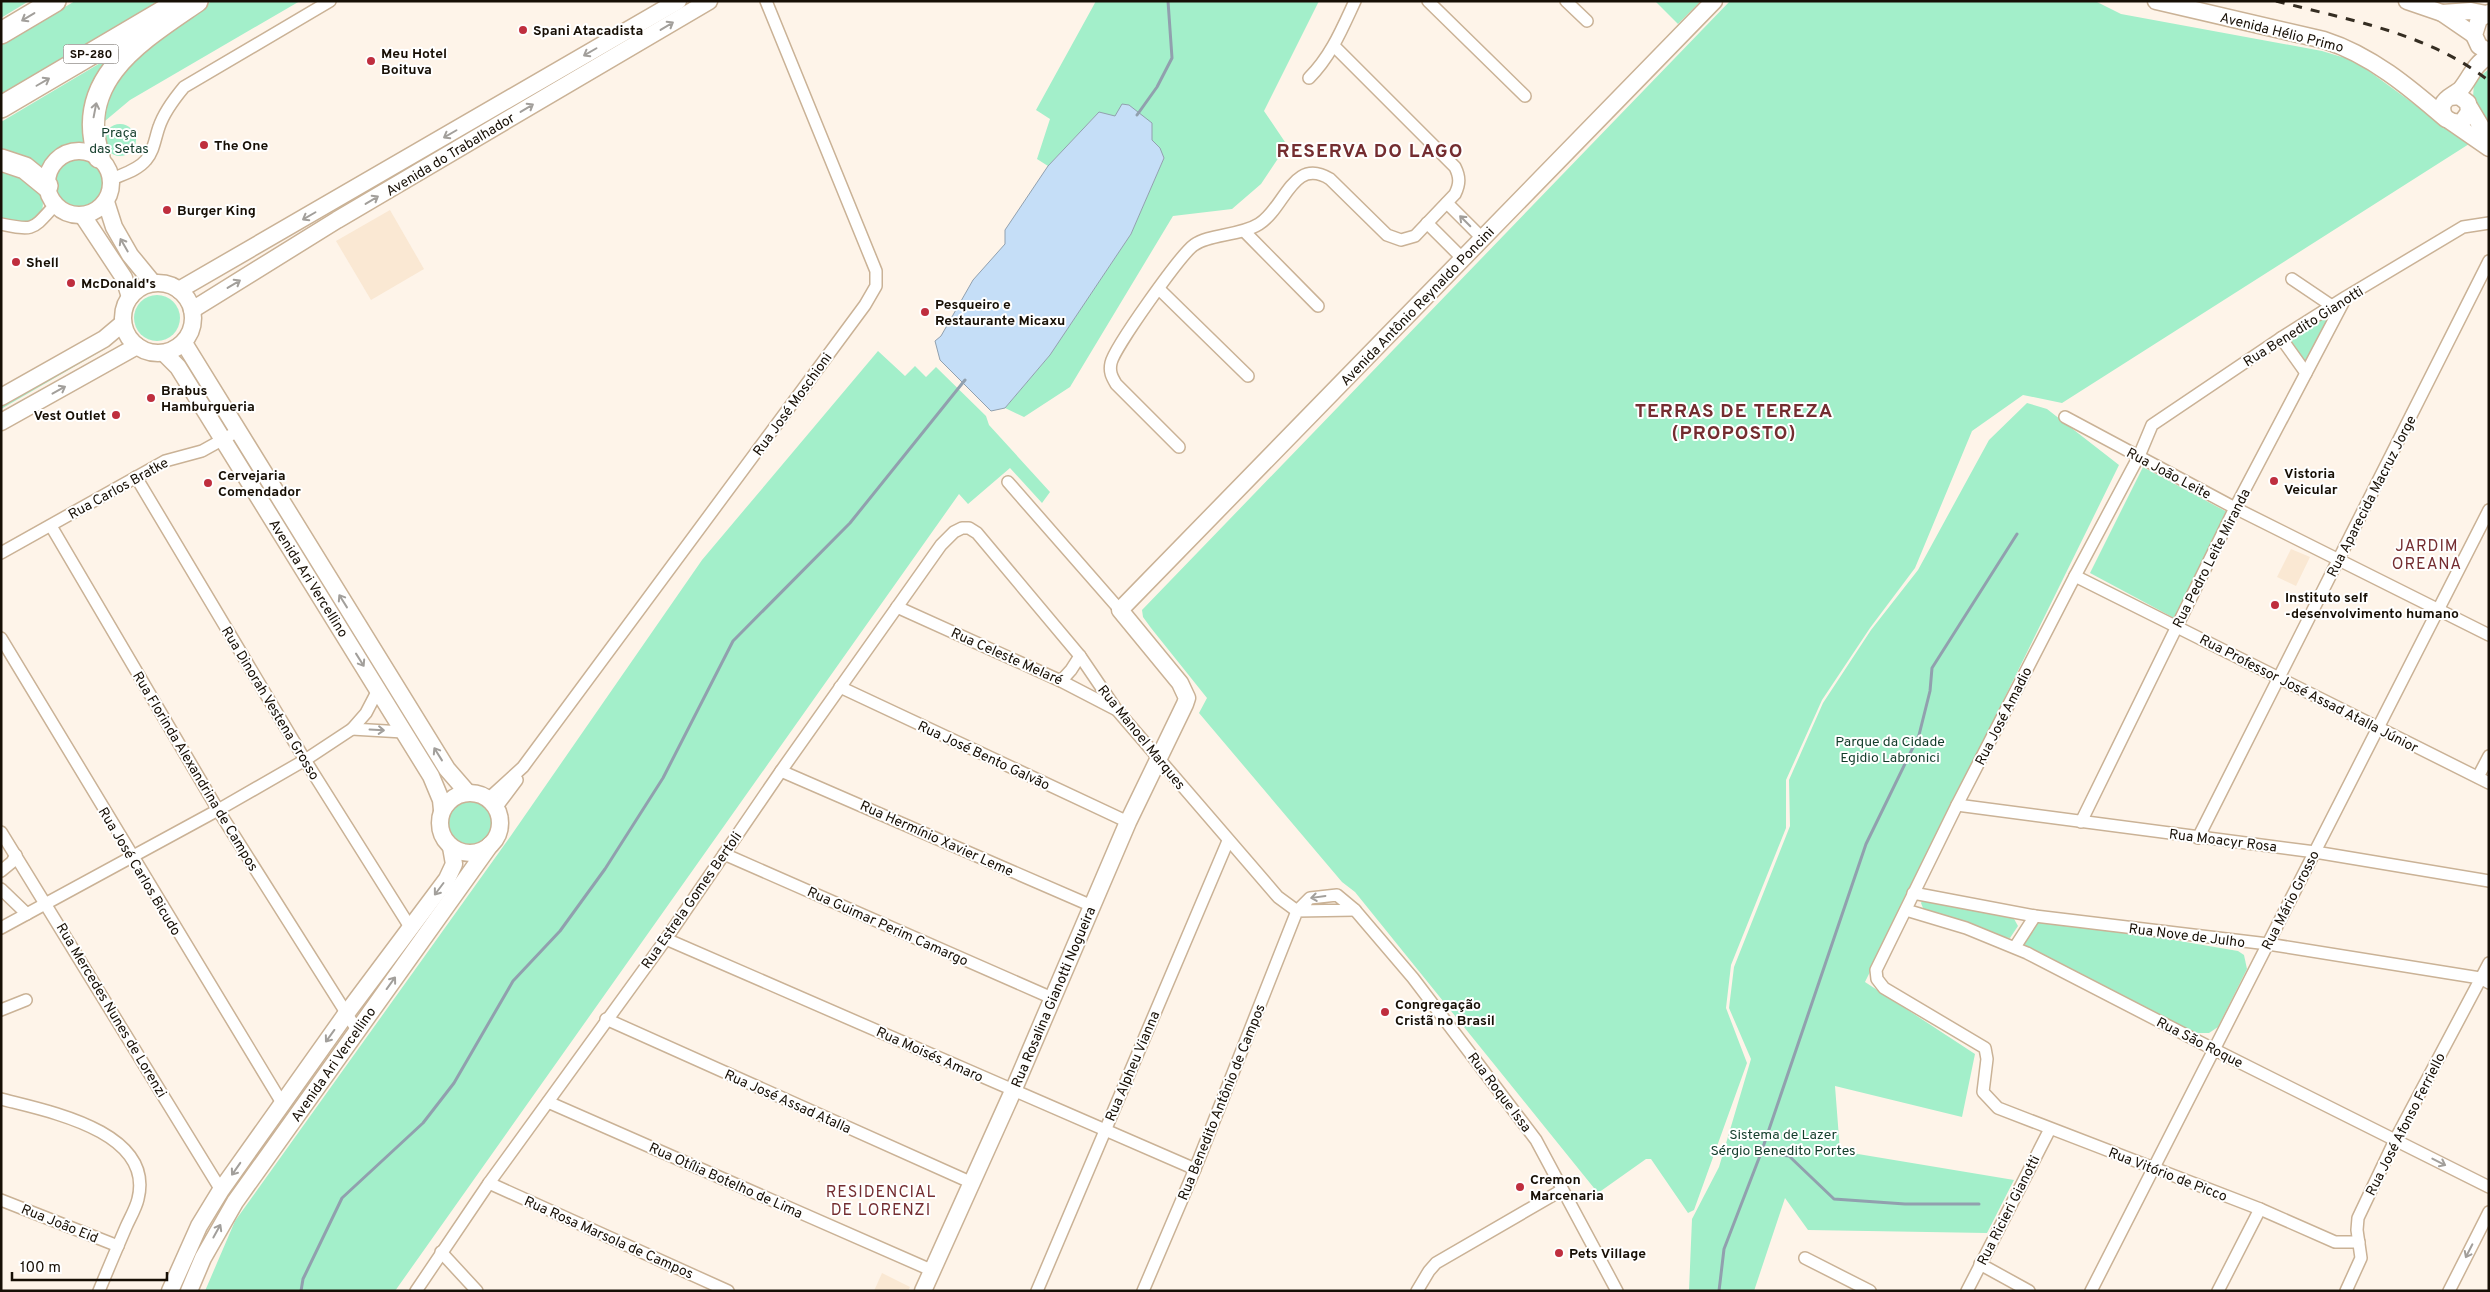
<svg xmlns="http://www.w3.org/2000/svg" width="2490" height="1292" font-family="Overpass,sans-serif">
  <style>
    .built { fill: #fae8d3 }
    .green { fill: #a3efca }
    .water { fill: #c5def7; stroke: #91a0ae }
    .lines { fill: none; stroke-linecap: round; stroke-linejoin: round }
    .stream { stroke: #91a0ae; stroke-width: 3 }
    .street-casing { stroke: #cab296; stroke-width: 14 }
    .secondary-casing { stroke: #cab296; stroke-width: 19 }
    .highway-casing { stroke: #cab296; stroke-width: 24 }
    .street { stroke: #fff; stroke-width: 11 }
    .secondary { stroke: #fff; stroke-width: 16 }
    .highway { stroke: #fff; stroke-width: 21 }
    .rail { stroke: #352d22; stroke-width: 3; stroke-dasharray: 9 9; stroke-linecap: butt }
    .oneway { stroke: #a29f9b }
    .poi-dot { fill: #bf2e3e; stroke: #fff; stroke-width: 2 }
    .labels { text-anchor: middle; stroke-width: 4; stroke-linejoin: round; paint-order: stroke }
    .shield { fill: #fff; stroke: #5d5750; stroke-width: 1 }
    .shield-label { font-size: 12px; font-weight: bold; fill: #170f05 }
    .poi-label { font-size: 14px; font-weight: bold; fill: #170f05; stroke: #fff; text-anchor: start }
    .street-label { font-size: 14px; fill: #170f05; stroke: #fff }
    .park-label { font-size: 14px; fill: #133d2b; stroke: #fff }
    .quarter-label { font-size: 16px; letter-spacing: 1px; fill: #742d30; stroke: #fff }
    .district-label { font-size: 19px; font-weight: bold; letter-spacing: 1px; fill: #742d30; stroke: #fff }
  </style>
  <rect width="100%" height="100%" fill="#fef4e9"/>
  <g class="built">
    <path d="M390,210l34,59 -53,31 -35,-59z"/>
    <path d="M2291,549l19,8 -14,29 -19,-9z"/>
    <path d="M882,1273l28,14 -2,4h-34z"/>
  </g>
  <g class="green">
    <path d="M1,1h28l-28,17z"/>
    <path d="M75,1h87l-161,95v-51z"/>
    <path d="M212,1h88l-170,99 -31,26 5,-28 45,-59z"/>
    <path d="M1096,1h223l-55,110 23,34 -26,39 -29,25 -59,7 -103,171 -46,30 -19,-9 45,-53 81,-121 33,-76c-10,-23 -41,-40 -65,-46l-51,54 -11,-7 13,-40 -14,-9z"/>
    <path d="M1655,1h46l-23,23z"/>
    <path d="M1730,1h365l26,13 201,37 33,10 114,83 -407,259 -39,-8 -51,36 -57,137 -45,60 -48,72 -36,80v48l-55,137 -5,43 21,55 -53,147 -6,3 -37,-54h-5l-48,34 -243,-301 -13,-10 -143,-169 8,-15 -56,-70 -8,-11 -1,-7z"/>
    <path d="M107,59l2,1 -21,88c-21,-9 -42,4 -45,26l-42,-20v-32z"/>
    <path d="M2489,69v62l-16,-32 1,-18z"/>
    <circle cx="120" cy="140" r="16"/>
    <circle cx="79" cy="184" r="28"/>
    <path d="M1,166l40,24c9,34 -15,36 -40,27z"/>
    <circle cx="157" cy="318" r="23"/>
    <path d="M2336,309l-30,57 -19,-27z"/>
    <path d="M108,341l2,5 -109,63v-5z"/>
    <path d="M878,351l27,25 10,-10 11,11 10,-10 50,49 3,9 61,67 -8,11 -32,-35 -42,36 -9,-10 -564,797h-190l30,-70 275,-384 192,-277z"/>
    <path d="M2027,403l20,6 72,56 -254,517 110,72 -13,63 -127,-31 5,65 174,29 -27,53 -179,-3 -23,-32 -31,93h-65l3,-72 27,-52 32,-108 -22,-51 5,-41 56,-141 -1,-46 34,-77 48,-73 47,-60 71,-130z"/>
    <path d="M2143,467l84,45 -53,106 -84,-45z"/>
    <circle cx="470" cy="823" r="25"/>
    <path d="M1923,899l90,18 5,9 -8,12 -9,-1 -71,-25 -7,-4 -2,-5z"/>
    <path d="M2038,921l60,6 140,24 6,4 3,14 -29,58 -9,6h-13l-85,-39 -89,-50z"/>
  </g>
  <path class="water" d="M1122,104l7,1 23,18v17l8,8 4,10 -33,76 -81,121 -45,53 -14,3 -51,-51 -5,-19 6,-5 32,-56 32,-36v-14l43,-64 51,-54 16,4z"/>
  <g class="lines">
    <g class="stream">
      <path d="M1137,115l20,-28 15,-29 -4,-57"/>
      <path d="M1761,1153l28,3 45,43 71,5h74"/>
      <path d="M301,1291l2,-12 39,-81 81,-75 31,-40 59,-102 47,-50 45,-62 58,-91 70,-137 117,-118 115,-143"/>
      <path d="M1719,1291l5,-42 37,-96 105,-309 53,-109 11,-44 2,-23 85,-134"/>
    </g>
    <g class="street-casing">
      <g id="street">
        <path d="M1428,1l97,95"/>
        <path d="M1566,1l21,20"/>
        <path d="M1309,78c22,-22 33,-49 46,-77"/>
        <path d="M112,179c11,-5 26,-9 34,-19 8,-9 9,-22 13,-33 5,-15 15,-28 25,-40l146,-86"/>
        <path d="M1447,203l36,36"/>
        <path d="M1427,223l36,36"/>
        <path d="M1,224c34,7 31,6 54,-19"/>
        <path d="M1244,231l74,75"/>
        <path d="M2292,279l40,27"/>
        <path d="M1159,289l89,87"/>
        <path d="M2281,338l25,35"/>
        <path d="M2065,417l170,91 254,127"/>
        <path d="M1179,447l-63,-63c-4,-7 -7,-12 -5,-21 3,-15 70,-109 83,-118 15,-11 46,-9 65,-21 26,-16 34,-68 71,-45l57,56 14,5 14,-4 40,-42c5,-10 5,-17 0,-27l-121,-121"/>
        <path d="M136,477l169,283 105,167"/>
        <path d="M1008,482l112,128"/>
        <path d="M51,526l167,284 139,220"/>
        <path d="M1,553l164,-92 37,-10 36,-20"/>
        <path d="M2075,576l414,207"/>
        <path d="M897,607l164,74 54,28"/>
        <path d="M1,638l281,465"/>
        <path d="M1061,681l10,-11 9,-14"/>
        <path d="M840,687l288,135"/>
        <path d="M352,729l51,3"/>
        <path d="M781,771l311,135"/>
        <path d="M2478,777l11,-21"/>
        <path d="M488,799l35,-32 342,-462 11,-19v-15l-110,-270"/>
        <path d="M1957,805l358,47 174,29"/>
        <path d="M496,808l21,-28"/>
        <path d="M2081,822l154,-314 110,-209"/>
        <path d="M1,832l220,358"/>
        <path d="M2198,838l291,-577"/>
        <path d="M724,854l328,144"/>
        <path d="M1,871l11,-9 4,-7"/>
        <path d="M1,889l26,25"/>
        <path d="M1913,893l122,23 233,28 212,34 9,5"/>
        <path d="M1355,910l58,68 123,162 81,151"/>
        <path d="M1906,910l60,18 61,25 188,97 274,137"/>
        <path d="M1,928l217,-118 87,-50 47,-31 14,-16 12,-23"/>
        <path d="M666,939l529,230"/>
        <path d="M2015,947l20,-31"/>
        <path d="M1,1010l25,-10"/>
        <path d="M606,1019l364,163"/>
        <path d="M1,1099c46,12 154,32 137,100 -2,9 -8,19 -12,28 -9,21 -18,42 -27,64"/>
        <path d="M548,1102l383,168"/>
        <path d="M489,1183l239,108"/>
        <path d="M1,1200l117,46"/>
        <path d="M2359,1242h-24l-75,-33 -262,-101 -15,-16 4,-33 -2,-11 -101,-60 -7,-9 -1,-9 81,-165 118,-229 64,-120 13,-31 129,-87 65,-41 117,-70 26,-4"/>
        <path d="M441,1252l36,39"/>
        <path d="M1805,1258l65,33"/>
        <path d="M1980,1264l49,27"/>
        <path d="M416,1291l73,-108 177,-244 115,-168 160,-226 13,-13 8,-4h7l8,5 103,123 36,53 162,188 19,14"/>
        <path d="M1037,1291l191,-450"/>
        <path d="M1143,1291l52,-122 102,-258 13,-13 27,-3 18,15 -58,1"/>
        <path d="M1417,1291l12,-20 7,-8 126,-73"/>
        <path d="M1967,1291l83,-162"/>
        <path d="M2091,1291l398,-781"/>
        <path d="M2218,1291l42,-82"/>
        <path d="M2346,1291l15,-33 -4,-28 1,-12 37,-78 94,-177"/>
        <path d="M2449,1291l40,-79"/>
      </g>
    </g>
    <g class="secondary-casing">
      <g id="secondary">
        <path d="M2156,1l168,39c47,15 85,47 122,79"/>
        <path d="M2407,1l35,12 32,22"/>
        <path d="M2442,13l29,-2 15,3"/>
        <path d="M2489,13l-10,6 -5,16 5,11 10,6"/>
        <path d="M2450,97l9,-1 9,7 1,9 -7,10c-11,2 -23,-5 -19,-18 3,-7 13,-10 18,-15 10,-12 13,-25 28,-33"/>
        <path d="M2470,108l19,32"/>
        <path d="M2450,121l39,27"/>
        <circle cx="79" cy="183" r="32"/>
        <path d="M106,202l8,25 16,28 23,28"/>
        <path d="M83,216l41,62 6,19"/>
        <circle cx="158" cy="318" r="35"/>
        <path d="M179,290l499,-289"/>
        <path d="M192,310l145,-90 372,-219"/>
        <path d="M184,343l263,426 20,23"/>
        <path d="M164,353l14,14 253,409 10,24 1,10"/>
        <path d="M1,397l103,-58 19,-16"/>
        <path d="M1,422l136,-76"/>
        <circle cx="470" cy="823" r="30"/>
        <path d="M170,1291l29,-65 22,-36 125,-176 101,-135 7,-15 -3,-17"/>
        <path d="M189,1291l14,-33 32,-56 255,-357"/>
        <path d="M923,1291l90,-200 115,-269 57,-118 2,-6 -7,-15 -60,-73 594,-609"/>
      </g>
    </g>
    <g class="highway-casing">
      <g id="highway">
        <path d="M1,33l54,-32"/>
        <path d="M1,107l180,-106"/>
        <path d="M99,157c-26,-78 43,-118 98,-156"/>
        <path d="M1,160l24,8 22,18"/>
      </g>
    </g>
    <use href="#street" class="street"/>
    <use href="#secondary" class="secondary"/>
    <use href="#highway" class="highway"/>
    <path class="rail" d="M2276,1c72,19 153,32 213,80"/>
  </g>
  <defs><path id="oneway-shaft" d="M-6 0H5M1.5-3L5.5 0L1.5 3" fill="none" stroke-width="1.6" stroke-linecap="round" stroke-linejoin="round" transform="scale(1.25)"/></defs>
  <g class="oneway">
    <use href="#oneway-shaft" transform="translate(28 17) rotate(149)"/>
    <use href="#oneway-shaft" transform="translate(667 26) rotate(-31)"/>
    <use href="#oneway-shaft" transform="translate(590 52) rotate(150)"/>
    <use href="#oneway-shaft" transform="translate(43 82) rotate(-30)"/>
    <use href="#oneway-shaft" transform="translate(527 108) rotate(-31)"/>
    <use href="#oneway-shaft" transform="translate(95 110) rotate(-79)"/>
    <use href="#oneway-shaft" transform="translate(450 134) rotate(150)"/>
    <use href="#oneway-shaft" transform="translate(372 200) rotate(-31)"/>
    <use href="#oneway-shaft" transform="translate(309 216) rotate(150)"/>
    <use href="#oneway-shaft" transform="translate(1465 221) rotate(-135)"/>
    <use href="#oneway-shaft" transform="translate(124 245) rotate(-120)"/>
    <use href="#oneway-shaft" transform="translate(234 284) rotate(-31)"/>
    <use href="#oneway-shaft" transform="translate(59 390) rotate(-29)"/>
    <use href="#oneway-shaft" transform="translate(343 601) rotate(-122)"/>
    <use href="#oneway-shaft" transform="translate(360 660) rotate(58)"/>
    <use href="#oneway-shaft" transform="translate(377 730) rotate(3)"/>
    <use href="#oneway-shaft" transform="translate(438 754) rotate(-122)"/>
    <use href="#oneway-shaft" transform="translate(439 889) rotate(127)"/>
    <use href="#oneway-shaft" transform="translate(1318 897) rotate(172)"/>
    <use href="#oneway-shaft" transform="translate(391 983) rotate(-54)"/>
    <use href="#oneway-shaft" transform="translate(330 1036) rotate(126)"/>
    <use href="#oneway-shaft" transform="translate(2439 1162) rotate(27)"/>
    <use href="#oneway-shaft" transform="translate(236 1169) rotate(125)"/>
    <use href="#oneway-shaft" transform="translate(217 1231) rotate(-61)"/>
    <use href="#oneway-shaft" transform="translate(2469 1251) rotate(117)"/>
  </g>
  <g class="poi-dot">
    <circle cx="523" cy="30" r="5"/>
    <circle cx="371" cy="61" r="5"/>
    <circle cx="204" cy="145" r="5"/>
    <circle cx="167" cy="210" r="5"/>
    <circle cx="16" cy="262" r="5"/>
    <circle cx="71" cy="283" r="5"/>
    <circle cx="925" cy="312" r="5"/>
    <circle cx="151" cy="398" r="5"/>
    <circle cx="116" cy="415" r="5"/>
    <circle cx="2274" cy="481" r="5"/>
    <circle cx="208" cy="483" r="5"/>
    <circle cx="2275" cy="605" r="5"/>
    <circle cx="1385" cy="1012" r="5"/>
    <circle cx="1520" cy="1187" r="5"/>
    <circle cx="1559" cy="1253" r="5"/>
  </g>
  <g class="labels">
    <rect class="shield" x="63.5" y="44.5" width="55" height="19" rx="4"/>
    <g class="shield-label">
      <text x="91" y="58">SP-280</text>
    </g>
    <g class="poi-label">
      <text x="533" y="35">Spani Atacadista</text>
      <text x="381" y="58">Meu Hotel<tspan x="381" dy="16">Boituva</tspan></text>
      <text x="214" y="150">The One</text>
      <text x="177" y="215">Burger King</text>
      <text x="26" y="267">Shell</text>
      <text x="81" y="288">McDonald's</text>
      <text x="935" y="309">Pesqueiro e<tspan x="935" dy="16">Restaurante Micaxu</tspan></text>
      <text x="161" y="395">Brabus<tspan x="161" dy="16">Hamburgueria</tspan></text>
      <text x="106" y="420" text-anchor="end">Vest Outlet</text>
      <text x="2284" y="478">Vistoria<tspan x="2284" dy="16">Veicular</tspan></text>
      <text x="218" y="480">Cervejaria<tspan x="218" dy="16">Comendador</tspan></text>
      <text x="2285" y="602">Instituto self<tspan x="2285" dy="16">-desenvolvimento humano</tspan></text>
      <text x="1395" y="1009">Congregação<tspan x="1395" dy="16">Cristã no Brasil</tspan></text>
      <text x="1530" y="1184">Cremon<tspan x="1530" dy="16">Marcenaria</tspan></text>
      <text x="1569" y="1258">Pets Village</text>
    </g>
    <g class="street-label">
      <text transform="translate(2282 32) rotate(14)" y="5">Avenida Hélio Primo</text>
      <text transform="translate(450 154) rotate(-31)" y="5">Avenida do Trabalhador</text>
      <text transform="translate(1417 306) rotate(-46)" y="5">Avenida Antônio Reynaldo Poncini</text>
      <text transform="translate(2303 326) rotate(-32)" y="5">Rua Benedito Gianotti</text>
      <text transform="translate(792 404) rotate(-54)" y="5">Rua José Moschioni</text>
      <text transform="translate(2169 473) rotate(28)" y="5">Rua João Leite</text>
      <text transform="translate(118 488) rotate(-29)" y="5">Rua Carlos Bratke</text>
      <text transform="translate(2371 496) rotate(-63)" y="5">Rua Aparecida Macruz Jorge</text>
      <text transform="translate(2211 558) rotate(-63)" y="5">Rua Pedro Leite Miranda</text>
      <text transform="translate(309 578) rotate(58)" y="5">Avenida Ari Vercellino</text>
      <text transform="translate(1007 656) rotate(24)" y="5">Rua Celeste Melaré</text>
      <text transform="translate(2309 693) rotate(27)" y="5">Rua Professor José Assad Atalla Júnior</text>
      <text transform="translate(271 703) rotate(59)" y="5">Rua Dinorah Vestena Grosso</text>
      <text transform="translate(2003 716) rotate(-63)" y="5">Rua José Amadio</text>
      <text transform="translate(1142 737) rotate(51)" y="5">Rua Manoel Marques</text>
      <text transform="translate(984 755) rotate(25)" y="5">Rua José Bento Galvão</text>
      <text transform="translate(196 771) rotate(59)" y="5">Rua Florinda Alexandrina de Campos</text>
      <text transform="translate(937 838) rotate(24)" y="5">Rua Hermínio Xavier Leme</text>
      <text transform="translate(2223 840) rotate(7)" y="5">Rua Moacyr Rosa</text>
      <text transform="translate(140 871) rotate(59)" y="5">Rua José Carlos Bicudo</text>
      <text transform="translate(691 900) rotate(-55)" y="5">Rua Estrela Gomes Bertoli</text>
      <text transform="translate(2290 900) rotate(-63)" y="5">Rua Mário Grosso</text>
      <text transform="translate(888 926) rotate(24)" y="5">Rua Guimar Perim Camargo</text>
      <text transform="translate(2187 935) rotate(7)" y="5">Rua Nove de Julho</text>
      <text transform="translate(1053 997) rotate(-67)" y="5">Rua Rosalina Gianotti Nogueira</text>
      <text transform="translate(112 1010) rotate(59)" y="5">Rua Mercedes Nunes de Lorenzi</text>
      <text transform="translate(2200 1042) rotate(27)" y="5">Rua São Roque</text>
      <text transform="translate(930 1054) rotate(24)" y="5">Rua Moisés Amaro</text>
      <text transform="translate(333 1064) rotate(-55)" y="5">Avenida Ari Vercellino</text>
      <text transform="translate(1132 1066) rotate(-67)" y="5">Rua Alpheu Vianna</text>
      <text transform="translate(1500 1092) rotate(53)" y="5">Rua Roque Issa</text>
      <text transform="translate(788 1101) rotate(24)" y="5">Rua José Assad Atalla</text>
      <text transform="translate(1221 1102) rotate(-68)" y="5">Rua Benedito Antônio de Campos</text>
      <text transform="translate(2405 1124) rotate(-63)" y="5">Rua José Afonso Ferriello</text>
      <text transform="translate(2168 1174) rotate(21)" y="5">Rua Vitório de Picco</text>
      <text transform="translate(726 1180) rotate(24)" y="5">Rua Otília Botelho de Lima</text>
      <text transform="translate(2008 1210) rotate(-63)" y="5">Rua Ricieri Gianotti</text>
      <text transform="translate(60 1223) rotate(22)" y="5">Rua João Eid</text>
      <text transform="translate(609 1237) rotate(24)" y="5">Rua Rosa Marsola de Campos</text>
    </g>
    <g class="park-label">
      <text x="119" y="137">Praça<tspan x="119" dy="16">das Setas</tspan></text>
      <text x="1890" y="746">Parque da Cidade<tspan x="1890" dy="16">Egidio Labronici</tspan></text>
      <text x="1783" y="1139">Sistema de Lazer<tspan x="1783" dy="16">Sérgio Benedito Portes</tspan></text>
    </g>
    <g class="quarter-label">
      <text x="2427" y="551">JARDIM<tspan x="2427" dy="18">OREANA</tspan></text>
      <text x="881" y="1197">RESIDENCIAL<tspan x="881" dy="18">DE LORENZI</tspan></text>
    </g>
    <g class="district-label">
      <text x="1370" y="157">RESERVA DO LAGO</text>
      <text x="1734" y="417">TERRAS DE TEREZA<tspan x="1734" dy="22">(PROPOSTO)</tspan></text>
    </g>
  </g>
  <rect width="2490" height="1292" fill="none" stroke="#170f05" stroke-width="5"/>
  <path d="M12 1272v8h155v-8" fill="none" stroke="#170f05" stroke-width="2.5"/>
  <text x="20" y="1272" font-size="15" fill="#170f05" stroke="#ffffff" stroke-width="4" paint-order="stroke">100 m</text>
</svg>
